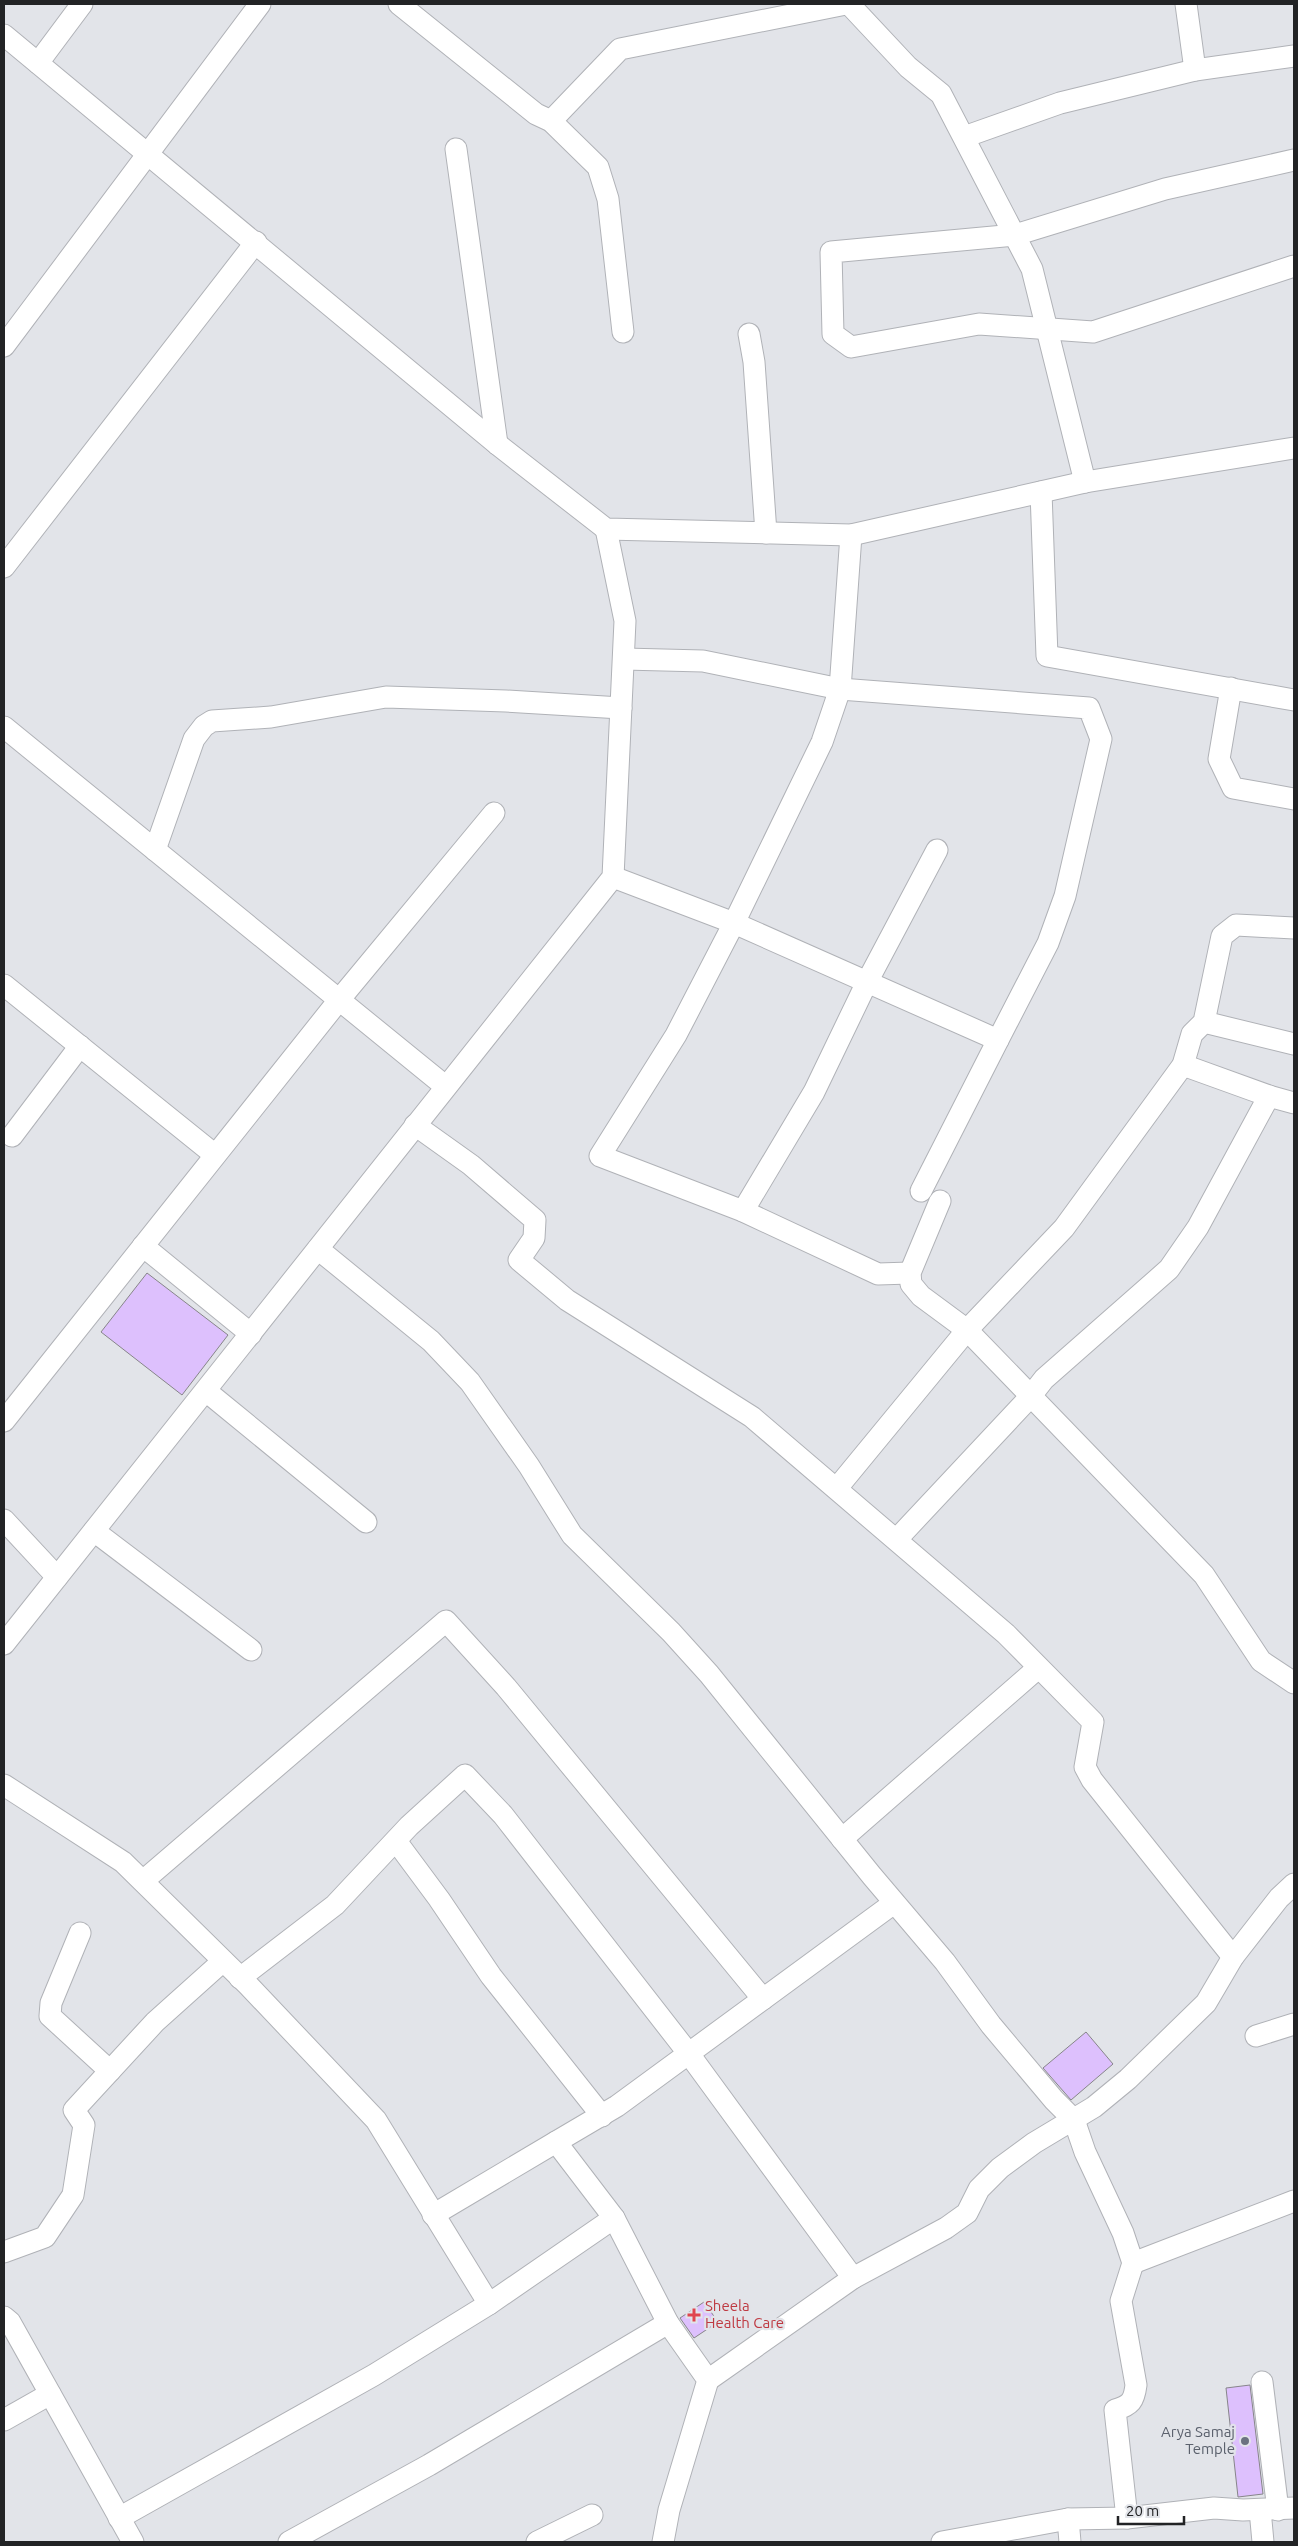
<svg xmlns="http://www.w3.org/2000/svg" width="1298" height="2546" font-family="Ubuntu,sans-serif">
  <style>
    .building { fill: #ddc0fd; stroke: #87858a }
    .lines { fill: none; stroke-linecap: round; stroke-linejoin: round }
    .minor-casing { stroke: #b0b2b7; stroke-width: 23 }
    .minor { stroke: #fff; stroke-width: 21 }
    .health-dot { fill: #e0444e; stroke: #e2e4e9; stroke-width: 2 }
    .worship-dot { fill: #6b7280; stroke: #e2e4e9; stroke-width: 2 }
    .labels { text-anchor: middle; stroke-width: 4.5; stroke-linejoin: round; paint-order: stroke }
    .health-label { font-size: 15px; fill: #be3a42; stroke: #e2e4e9; text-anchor: start }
    .worship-label { font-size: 15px; fill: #5b616d; stroke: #e2e4e9; text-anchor: end }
  </style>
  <rect width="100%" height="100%" fill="#e2e4e9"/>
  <g class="building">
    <path d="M147,1273l81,62 -46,60 -81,-63z"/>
    <path d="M1086,2032l27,32 -42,36 -28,-32z"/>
    <path d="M704,2302l14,20 -24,16 -14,-20z"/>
    <path d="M1250,2385l13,109 -25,3 -12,-109z"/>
  </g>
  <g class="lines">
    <g class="minor-casing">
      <g id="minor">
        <path d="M399,4l137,110 15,7 47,46 10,32 15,133"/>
        <path d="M849,4l59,63 33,27 91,175 53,213"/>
        <path d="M1186,4l9,66"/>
        <path d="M4,35l493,409 109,85 245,6 234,-53 209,-34"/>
        <path d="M38,63l44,-59"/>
        <path d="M551,121l69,-72 226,-45"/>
        <path d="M964,137l96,-34 135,-33 99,-14"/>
        <path d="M456,149l41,295"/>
        <path d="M1294,160l-129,29 -150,46 -184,17 2,82 18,13 128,-23 114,8 201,-66"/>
        <path d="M749,334l5,28 12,171"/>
        <path d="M4,346l256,-342"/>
        <path d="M1041,492l6,164 247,44"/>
        <path d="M851,535l-11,154 -18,53 -88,181 -58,112 -76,121 143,55 71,-119 53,-110 70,-132"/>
        <path d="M4,567l252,-325"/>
        <path d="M1231,688l-12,71 14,29 61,11"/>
        <path d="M4,727l441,359"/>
        <path d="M155,850l39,-111 10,-13 8,-5 59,-4 115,-20 120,4 115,7"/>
        <path d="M613,877l121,46 264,117 50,-97 17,-47 36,-157 -12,-31 -249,-19 -137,-28 -79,-2"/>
        <path d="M4,985l211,170"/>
        <path d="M1204,1022l90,22"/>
        <path d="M1183,1065l86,31 25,7"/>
        <path d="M415,1125l56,40 64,55 -1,18 -15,22 48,40 185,117 254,217 87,88 -8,45 7,13 141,177"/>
        <path d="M12,1136l68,-90"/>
        <path d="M921,1191l77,-151"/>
        <path d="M940,1201l-30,72 1,11 10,12 46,34 237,245 57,86 33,22"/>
        <path d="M743,1211l135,63 32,-1"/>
        <path d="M143,1246l108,88"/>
        <path d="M318,1249l113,92 39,41 59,84 43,69 99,97 38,42 163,202 73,86 46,63 63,75 20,20 11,32 38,81 10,30 -12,38 15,84c-2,16 -5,20 -21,25l12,108"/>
        <path d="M206,1391l160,131"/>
        <path d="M4,1421l335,-421 155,-187"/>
        <path d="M837,1488l130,-158 97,-102 119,-163 9,-31 12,-12 18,-86 14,-11 58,3"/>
        <path d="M4,1520l53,57"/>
        <path d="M94,1531l157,119"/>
        <path d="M897,1539l133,-142 14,-18 125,-110 29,-42 71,-131"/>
        <path d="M4,1644l609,-767 12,-256 -19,-92"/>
        <path d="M4,1785l119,77 125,123 128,135 113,184"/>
        <path d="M842,1839l196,-171"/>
        <path d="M396,1841l43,58 52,77 111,140"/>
        <path d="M143,1881l303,-260 60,66 257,312 -146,107 -61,36"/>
        <path d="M80,1933l-29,70 -1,13 60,55"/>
        <path d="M240,1978l95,-73 74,-79 56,-51 38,40 186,239 164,224"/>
        <path d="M763,1999l131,-96"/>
        <path d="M1256,2036l38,-12"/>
        <path d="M433,2215l123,-73 58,76 54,105 40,57 -39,130 -6,32"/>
        <path d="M4,2252l41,-15 28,-42 11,-70 -10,-15 81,-88 68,-61"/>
        <path d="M1133,2263l161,-62"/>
        <path d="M4,2317l6,5 123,220"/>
        <path d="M708,2380l145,-102 93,-50 21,-15 12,-24 21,-21 34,-25 60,-36 34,-28 78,-76 27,-46 46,-59 15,-14"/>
        <path d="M1262,2382l16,128"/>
        <path d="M4,2420l46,-26"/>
        <path d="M1260,2510l3,32"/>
        <path d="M119,2518l255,-143 115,-71 125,-86"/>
        <path d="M1068,2519l2,23"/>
        <path d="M289,2542l140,-77 239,-142"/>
        <path d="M537,2542l55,-27"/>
        <path d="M942,2542l126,-23 59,-1 87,-10 29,2 51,-2"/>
      </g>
    </g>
    <use href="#minor" class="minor"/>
  </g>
  <path class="health-dot" d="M691.5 2307.5h5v5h5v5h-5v5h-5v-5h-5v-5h5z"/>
  <circle class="worship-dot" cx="1245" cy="2441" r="5"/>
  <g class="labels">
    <g class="health-label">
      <text x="705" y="2311">Sheela<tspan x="705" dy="17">Health Care</tspan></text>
    </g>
    <g class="worship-label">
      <text x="1235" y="2437">Arya Samaj<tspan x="1235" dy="17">Temple</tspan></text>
    </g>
  </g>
  <rect width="1298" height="2546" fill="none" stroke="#222325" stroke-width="10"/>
  <path d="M1118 2516v8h66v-8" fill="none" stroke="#222325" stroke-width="2.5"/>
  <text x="1126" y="2516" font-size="15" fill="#222325" stroke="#e2e4e9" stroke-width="4" paint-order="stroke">20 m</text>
</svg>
